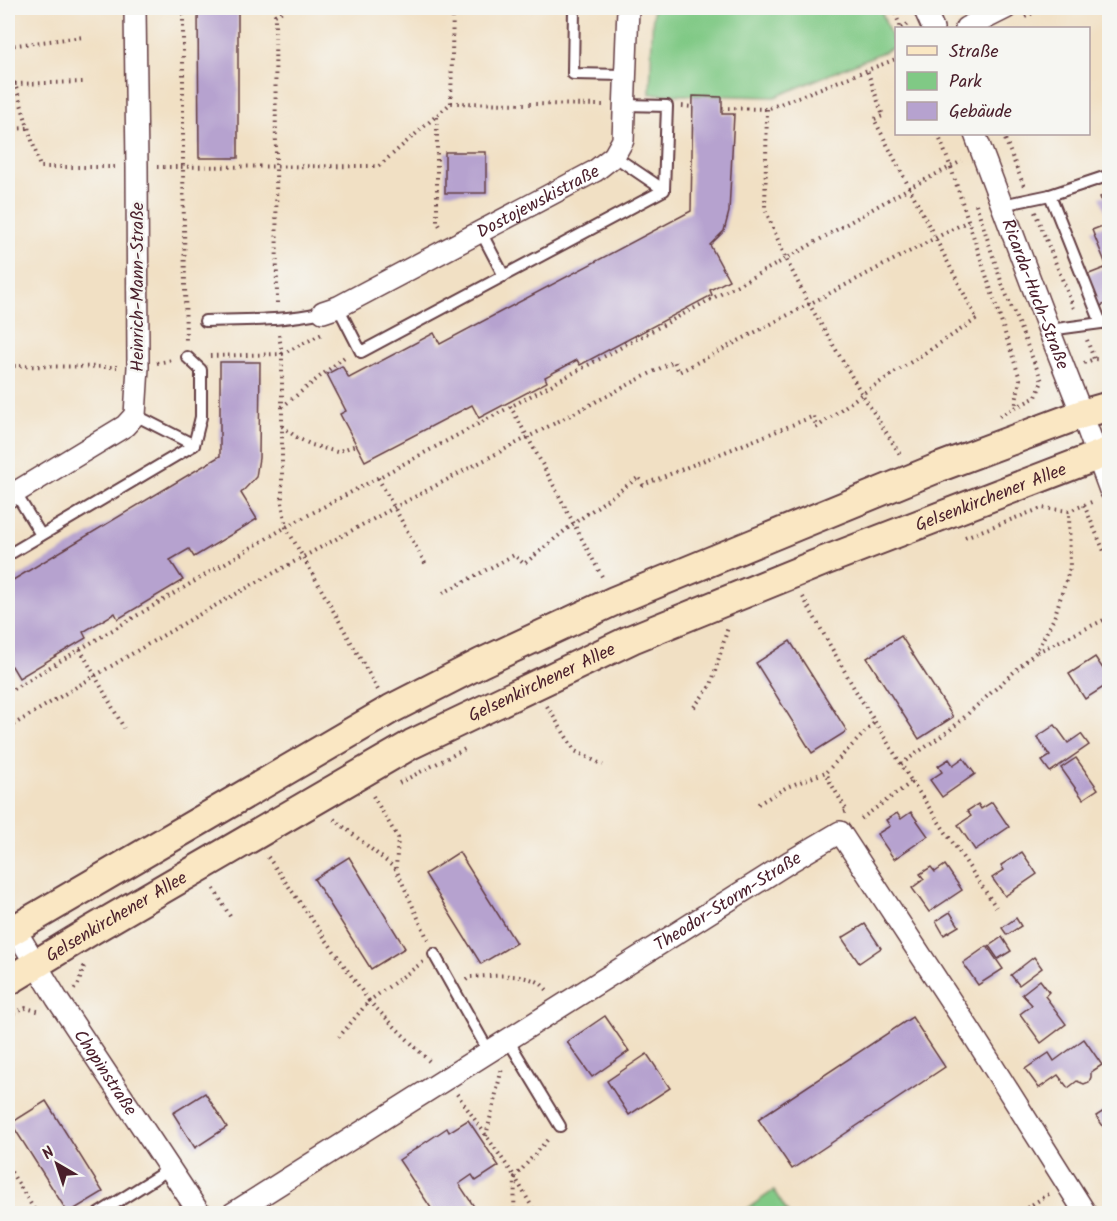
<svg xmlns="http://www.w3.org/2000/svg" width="1117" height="1221" font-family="Kalam,sans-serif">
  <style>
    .green { fill: #80c985; stroke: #657458; stroke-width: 1.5 }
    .building { fill: #b6a2cf }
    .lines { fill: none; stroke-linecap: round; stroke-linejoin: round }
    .service-casing { stroke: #633c42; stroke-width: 14 }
    .minor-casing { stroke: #633c42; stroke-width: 24 }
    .secondary-casing { stroke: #633c42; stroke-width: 32 }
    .path { stroke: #633c42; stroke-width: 4; stroke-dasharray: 1.5 4.5; stroke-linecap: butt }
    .service { stroke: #fff; stroke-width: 10 }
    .minor { stroke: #fff; stroke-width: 21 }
    .secondary { stroke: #fae7c3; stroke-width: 28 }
    .labels { text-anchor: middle; stroke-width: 5; stroke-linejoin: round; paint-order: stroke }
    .street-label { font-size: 18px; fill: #4a1f2b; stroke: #f6f6f2 }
  </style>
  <rect width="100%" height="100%" fill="#f6f6f2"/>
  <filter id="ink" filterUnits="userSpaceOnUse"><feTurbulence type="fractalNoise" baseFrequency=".0167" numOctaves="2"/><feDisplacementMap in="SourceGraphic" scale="12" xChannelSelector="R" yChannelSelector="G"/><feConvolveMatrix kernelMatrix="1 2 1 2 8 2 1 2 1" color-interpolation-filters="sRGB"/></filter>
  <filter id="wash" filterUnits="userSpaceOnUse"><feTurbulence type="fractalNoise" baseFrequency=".008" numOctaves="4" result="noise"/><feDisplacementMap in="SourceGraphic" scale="24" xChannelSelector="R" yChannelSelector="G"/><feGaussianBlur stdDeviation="1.35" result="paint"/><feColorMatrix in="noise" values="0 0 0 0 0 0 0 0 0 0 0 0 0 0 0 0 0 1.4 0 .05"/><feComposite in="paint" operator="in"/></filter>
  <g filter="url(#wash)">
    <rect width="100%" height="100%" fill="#f1e0c4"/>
    <g class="green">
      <path d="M653,8h227l15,39 -120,50 -125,-3z"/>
      <path d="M774,1191l14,22h-47l32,-22z"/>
    </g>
    <g id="blocks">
      <g class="building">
        <path d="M198,8h40v150h-39z"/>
        <path d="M693,96l29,1v17h12l-5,98 -5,19 -14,14 19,35 -19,10 2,5 -132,70 -3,-5 -32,17 2,5 -68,36 -7,-13 -107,56 -25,-47 6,-3 -19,-37 15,-8 7,12 85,-45 6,11 251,-133z"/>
        <rect x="445" y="152" width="41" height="41"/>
        <path d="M1110,194v26l-1,1 -9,-24z"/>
        <path d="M1110,223v79l-14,6 -12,-32 23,-9 -15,-37z"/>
        <path d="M220,362h40l-1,96 -3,19 -15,16 16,26 -63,38 -5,-8 -19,11 13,20 -65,39 -3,-6 -32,19 3,6 -67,40 -7,-12 -4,3v-86l212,-127z"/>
        <path d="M901,636l52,81 -34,22 -52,-81z"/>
        <path d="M790,641l57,90 -35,22 -56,-90z"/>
        <path d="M1095,657l15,22v4l-25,16 -16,-25z"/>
        <path d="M1055,725l13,18 13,-9 8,11 -39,27 -8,-11 8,-5 -13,-19z"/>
        <path d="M963,758l12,16 -33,23 -12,-17 12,-8 -4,-6 11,-7 4,6z"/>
        <path d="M1076,758l22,31 -15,10 -22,-31z"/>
        <path d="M992,802l17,25 -34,23 -17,-25 13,-9 -4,-5 11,-7 3,5z"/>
        <path d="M911,812l17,24 -34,23 -17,-25 13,-8 -4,-6 11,-7 4,6z"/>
        <path d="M459,852l57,91 -35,21 -56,-90z"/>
        <path d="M1022,852l15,22 -32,22 -13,-18 12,-8 -3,-5z"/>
        <path d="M349,857l56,91 -34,21 -57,-90z"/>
        <path d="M945,865l17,25 -33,22 -17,-24 12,-9 -4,-5 11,-7 4,5z"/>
        <path d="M950,912l9,14 -15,9 -8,-14z"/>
        <path d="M1016,918l5,8 -14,9 -5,-7z"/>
        <path d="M865,924l16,24 -22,15 -17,-25z"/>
        <path d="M1002,937l9,14 -13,8 -9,-13z"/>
        <path d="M987,946l16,23 -25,16 -15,-22z"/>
        <path d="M1034,957l8,11 -23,17 -8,-10z"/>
        <path d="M1040,980l9,12 -4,4 21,28 -25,19 -21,-29 12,-9 -10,-11z"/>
        <path d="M605,1016l24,35 -37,26 -25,-35z"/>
        <path d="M912,1017l33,50 -153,102 -34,-50z"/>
        <path d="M1084,1039l18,26 -11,7v5l-2,5 -5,2 -7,-3 -9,7 -10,-13 -19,13 -14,-19 24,-16 5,8z"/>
        <path d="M647,1054l23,34 -41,27 -22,-34z"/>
        <path d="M205,1093l22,34 -32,21 -22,-35z"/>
        <path d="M46,1101l57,91 -35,21 -57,-90z"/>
        <path d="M1110,1107v29l-14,-20z"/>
        <path d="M468,1120l31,46 -23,15 -4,-6 -13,9 20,30h-44l-36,-54 48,-32 2,4z"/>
      </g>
    </g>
  </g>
  <g filter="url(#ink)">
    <use href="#blocks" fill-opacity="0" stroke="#633c42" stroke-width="1.5"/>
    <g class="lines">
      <g class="service-casing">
        <g id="service">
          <path d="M574,8l-1,66 52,1"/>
          <path d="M614,156l50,34"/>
          <path d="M1050,195l51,128 9,-3"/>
          <path d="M1002,205l48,-10 60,-20"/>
          <path d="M481,232l23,44"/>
          <path d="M338,307l23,45 303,-162 3,-84 -42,-1"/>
          <path d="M205,321c40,-1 79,0 118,-9"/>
          <path d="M1049,330l52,-7"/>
          <path d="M135,415l59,30"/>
          <path d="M15,492l26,43"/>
          <path d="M8,555l186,-110 7,-28v-47l-14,-13"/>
          <path d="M434,954l55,98"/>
          <path d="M508,1040l52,86"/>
          <path d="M98,1214l73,-46"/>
        </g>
      </g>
      <g class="minor-casing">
        <g id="minor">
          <path d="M924,8l9,20"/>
          <path d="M966,28l40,-20"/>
          <path id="s1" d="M975,134l74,196 33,84 28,76"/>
          <path id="s2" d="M323,312l15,-5 257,-136 19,-15 9,-16 5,-132"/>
          <path d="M8,497l117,-71 10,-11 3,-48 -1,-200 -2,-159"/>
          <path id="s3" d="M14,928l43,71 143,215"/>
          <path id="s4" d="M232,1214l559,-353 49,-29 133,203 113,179"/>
        </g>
      </g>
      <g class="secondary-casing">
        <g id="secondary">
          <path d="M8,933l383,-224 90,-46 133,-62 326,-134 142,-53 28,-8"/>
          <path id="s5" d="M8,981l84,-51 320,-186 220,-105 192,-78 286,-110"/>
        </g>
      </g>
      <g class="path">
        <path d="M183,8v160l3,175"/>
        <path d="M893,8l8,20"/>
        <path d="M1025,17l17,-9"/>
        <path d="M901,28l9,-5"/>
        <path d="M8,46l75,-9"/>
        <path d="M8,72l7,12 25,83h77"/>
        <path d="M15,84l68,-2"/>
        <path d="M451,103l2,-95"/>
        <path d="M682,106l11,1"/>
        <path d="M722,108l45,1 129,-50"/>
        <path d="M767,109l-2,100 21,50 23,45 53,90 39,62"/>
        <path d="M437,117v104l4,7"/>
        <path d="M8,129l20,-1"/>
        <path d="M938,134l13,34 69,211 -5,29"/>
        <path d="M1003,134l21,52"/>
        <path d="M157,167l222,-1 72,-63 153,2"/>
        <path d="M976,204l26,80 40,97 -6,16 -37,19"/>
        <path d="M1035,212l40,99"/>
        <path d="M277,303l-2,-288 13,-7"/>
        <path d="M279,335l3,19v148l4,25 92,163"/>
        <path d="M1087,340l7,19"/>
        <path d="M210,356l72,-2 42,-21"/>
        <path d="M157,363l16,-3"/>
        <path d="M1084,363l10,-4 16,1"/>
        <path d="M8,366l109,1"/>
        <path d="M510,406c33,57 62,116 94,174"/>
        <path d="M282,407l65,-52"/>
        <path d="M282,426l14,11 16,8 25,7 19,-7"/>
        <path d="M378,478l48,87"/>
        <path d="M1084,505l26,60"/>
        <path d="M965,537l77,-29 27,3 25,-10"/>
        <path d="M443,593l71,-38 10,9 49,-40 66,-47 4,8 171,-69 2,12 46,-34 115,-75 -103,-200 9,-3 -16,-46"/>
        <path d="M803,597l51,91 58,94 -54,39"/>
        <path d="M80,649l44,79"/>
        <path d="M1037,652l73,-35"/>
        <path d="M8,692l278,-165 500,-268 123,-71 53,-27"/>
        <path d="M547,706l28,45 28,14"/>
        <path d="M694,707l17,-22 17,-58"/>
        <path d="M8,728c62,-37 124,-75 187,-111 157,-89 318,-172 479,-256l5,11 289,-151"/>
        <path d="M901,764l49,-34 86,-78 18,-34 16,-50 -1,-57"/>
        <path d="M912,782l84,125"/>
        <path d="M399,783l66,-34"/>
        <path d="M373,796l25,42 -2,30"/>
        <path d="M758,804l29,-17 39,-15"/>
        <path d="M844,812l3,-1 -17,-29 -4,-10 49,-50"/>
        <path d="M334,819l62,50 32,71"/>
        <path d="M268,857l101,144 -30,36"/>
        <path d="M214,889l17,29"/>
        <path d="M423,962l-54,39 62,62"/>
        <path d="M466,980l4,-3c21,-1 46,-4 66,4 5,2 8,6 11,9"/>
        <path d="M74,989l3,-2 7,-20 3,-2"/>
        <path d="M8,1015l18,-7 15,4"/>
        <path d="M457,1094l58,83 -1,37"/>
        <path d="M486,1136l16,-68"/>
        <path d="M8,1167l29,47"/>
        <path d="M536,1214l-21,-37 34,-39"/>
        <path d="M1017,1214l32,-20"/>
      </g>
      <use href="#service" class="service"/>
      <use href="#minor" class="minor"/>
      <use href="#secondary" class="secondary"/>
    </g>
  </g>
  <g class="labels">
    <g class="street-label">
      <text dy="6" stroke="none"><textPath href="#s2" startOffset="242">Dostojewskistraße</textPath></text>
      <text transform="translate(137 287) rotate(-90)" y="6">Heinrich-Mann-Straße</text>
      <text dy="6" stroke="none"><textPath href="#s1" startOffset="171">Ricarda-Huch-Straße</textPath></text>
      <text dy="6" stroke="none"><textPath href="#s5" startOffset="1098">Gelsenkirchener Allee</textPath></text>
      <text dy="6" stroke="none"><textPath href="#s5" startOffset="612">Gelsenkirchener Allee</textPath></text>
      <text dy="6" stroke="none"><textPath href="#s4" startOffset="586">Theodor-Storm-Straße</textPath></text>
      <text dy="6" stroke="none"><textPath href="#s5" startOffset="126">Gelsenkirchener Allee</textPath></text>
      <text dy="6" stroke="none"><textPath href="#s3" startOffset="171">Chopinstraße</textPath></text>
    </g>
  </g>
  <rect width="1117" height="1221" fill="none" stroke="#f6f6f2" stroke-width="30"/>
  <rect x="895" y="27" width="195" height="108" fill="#f6f6f2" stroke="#b1a0a2" stroke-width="1.5"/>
  <rect x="907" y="46" width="30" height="9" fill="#fae7c3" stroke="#b1a0a2" stroke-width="1.5"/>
  <text x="949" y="57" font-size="18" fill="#4a1f2b">Straße</text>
  <rect x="907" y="72" width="30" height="18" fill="#80c985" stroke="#b1a0a2" stroke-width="1.5"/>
  <text x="949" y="87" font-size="18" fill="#4a1f2b">Park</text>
  <rect x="907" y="102" width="30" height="18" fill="#b6a2cf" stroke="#b1a0a2" stroke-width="1.5"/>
  <text x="949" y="117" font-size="18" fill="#4a1f2b">Gebäude</text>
  <g transform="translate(57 1164) rotate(321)" stroke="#f6f6f2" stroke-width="4.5" paint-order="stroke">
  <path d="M0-4.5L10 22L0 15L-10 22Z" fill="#4a1f2b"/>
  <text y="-9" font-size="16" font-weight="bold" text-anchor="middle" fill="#4a1f2b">N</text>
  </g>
</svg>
